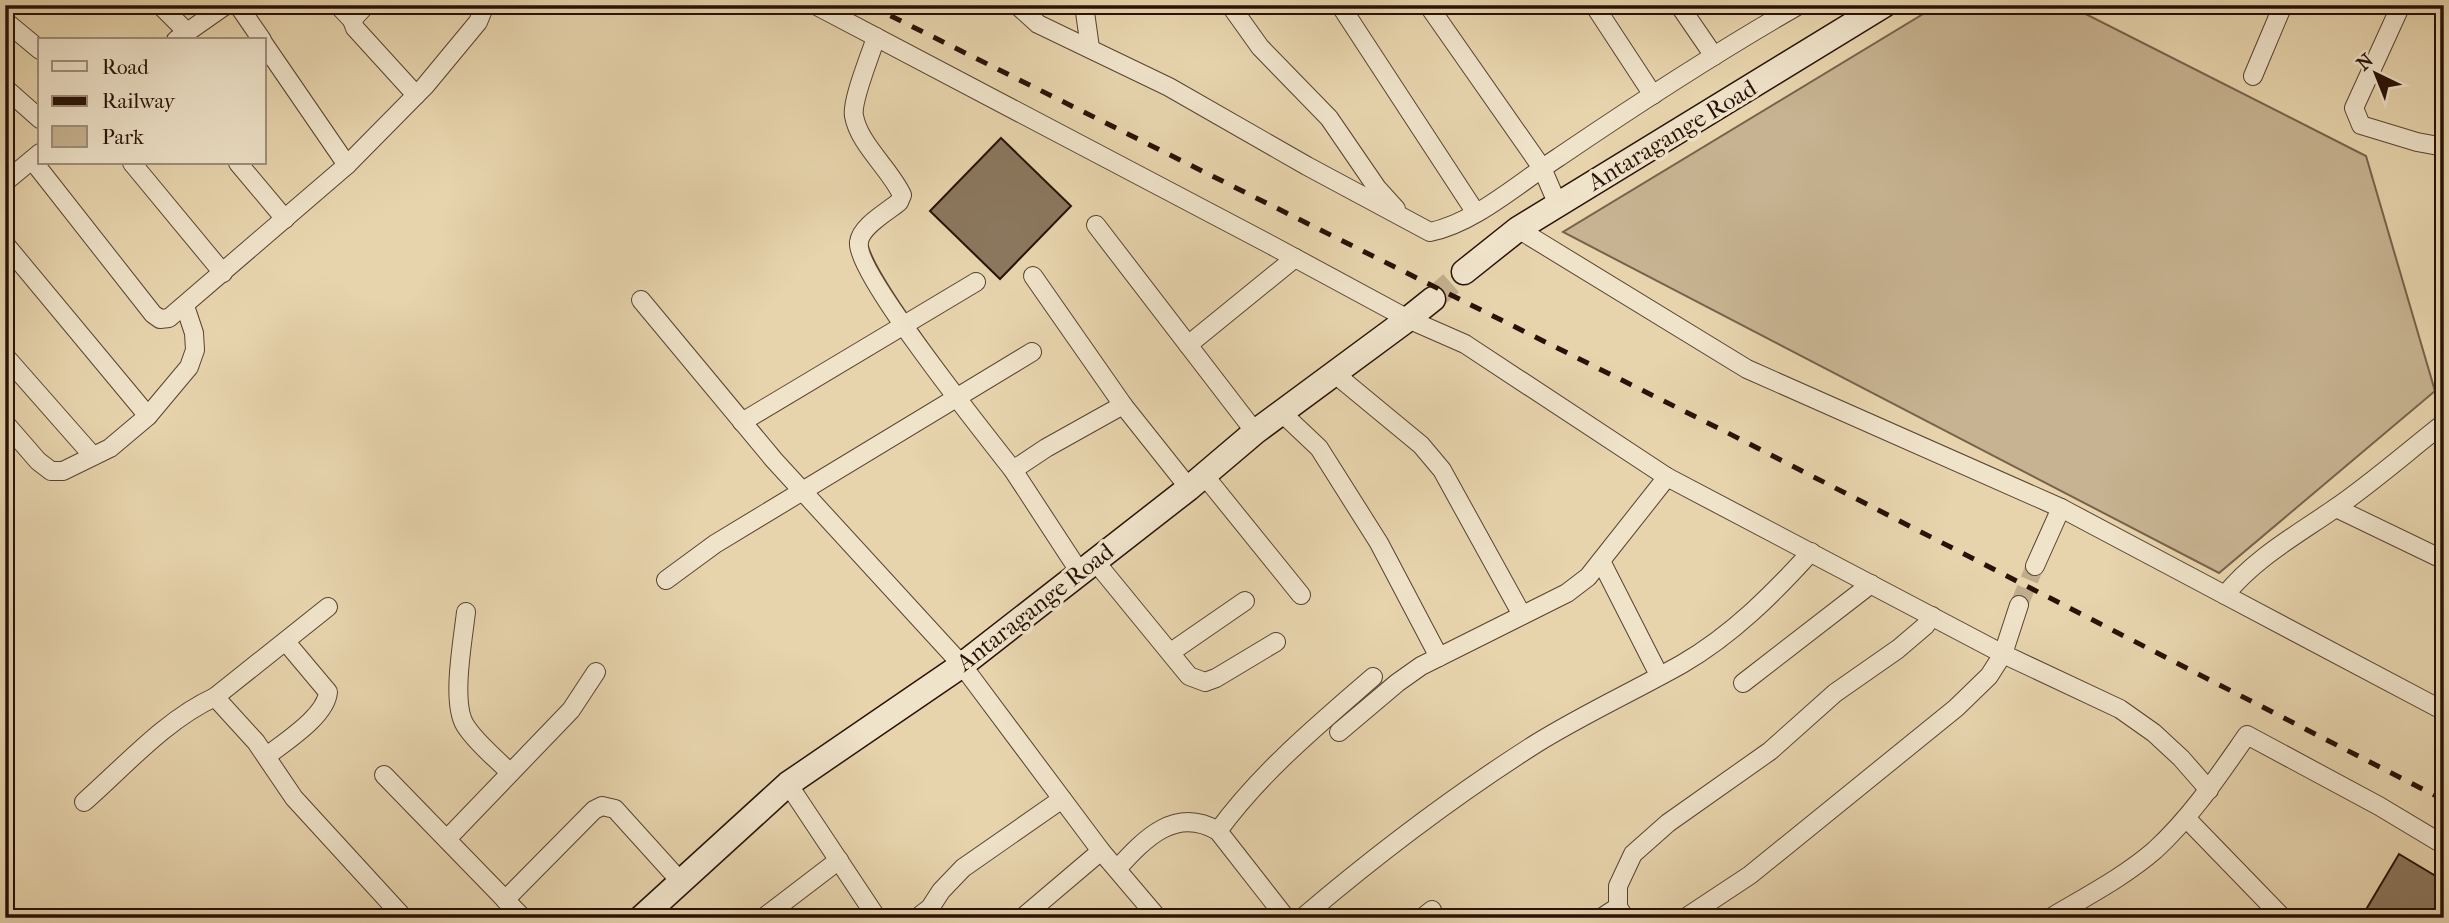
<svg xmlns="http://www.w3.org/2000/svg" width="2449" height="923" font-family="'IM FELL French Canon',serif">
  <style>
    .green { fill: #c7b391; stroke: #78624c; stroke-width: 2 }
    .building { fill: #8b775d; stroke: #281207; stroke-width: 2 }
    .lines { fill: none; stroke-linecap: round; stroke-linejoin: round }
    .street-tunnel { stroke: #c1ad8c; stroke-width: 18; stroke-dasharray: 18 9; stroke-linecap: butt }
    .secondary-tunnel { stroke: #c1ad8c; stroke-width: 24; stroke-dasharray: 24 12; stroke-linecap: butt }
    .street-casing { stroke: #584230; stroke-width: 20 }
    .secondary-casing { stroke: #281207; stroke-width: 27 }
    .street { stroke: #efe3ca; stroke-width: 18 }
    .secondary { stroke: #efe3ca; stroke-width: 24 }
    .rail { stroke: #281207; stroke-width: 5; stroke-dasharray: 12 12; stroke-linecap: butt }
    .labels { text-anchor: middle; stroke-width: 7; stroke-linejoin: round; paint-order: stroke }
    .street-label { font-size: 24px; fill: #281207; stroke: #efe3ca }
  </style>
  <rect width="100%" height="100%" fill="#e7d4ad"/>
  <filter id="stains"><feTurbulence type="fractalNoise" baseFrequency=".00286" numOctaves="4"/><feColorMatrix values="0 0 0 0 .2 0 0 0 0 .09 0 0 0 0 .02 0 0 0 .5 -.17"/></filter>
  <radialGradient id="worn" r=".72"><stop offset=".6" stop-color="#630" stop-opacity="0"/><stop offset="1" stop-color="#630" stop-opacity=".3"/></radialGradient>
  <path class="green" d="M1938,5h130l298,151 69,235 -216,182 -656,-341z"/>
  <g class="building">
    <path d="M1001,138l70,68 -71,73 -70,-68z"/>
    <path d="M2399,854l45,27v37h-83z"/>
  </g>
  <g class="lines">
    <path class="street-tunnel" d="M2019,605l16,-39"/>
    <path class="secondary-tunnel" d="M1433,299l31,-27"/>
    <g class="street-casing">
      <g id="street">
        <path d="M160,5l27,27"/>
        <path d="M238,5l24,35"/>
        <path d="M338,5l14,15"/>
        <path d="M366,5l-14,15 3,8 61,67"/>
        <path d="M815,5l456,240 137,74 57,25 202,133 336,177 117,55 34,24 27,25 28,32"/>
        <path d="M1017,5l21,19 131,63 138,79 123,66c45,-9 90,-50 129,-75 78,-53 158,-105 240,-152"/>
        <path d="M1084,5l6,43"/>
        <path d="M1230,5l30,42 69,71 48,70 19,21"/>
        <path d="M1340,5l136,208"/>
        <path d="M1428,5l114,163 16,37"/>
        <path d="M1594,5l59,90"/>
        <path d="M1679,5l35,51"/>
        <path d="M2401,5l-47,103 7,17 56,17 27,5"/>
        <path d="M5,21l35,29"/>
        <path d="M876,37c-5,17 -25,64 -22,79 5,28 36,53 48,79l-3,7c-12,10 -38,24 -40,40 -5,29 129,196 154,228l33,-22 77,-43 66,83"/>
        <path d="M176,40l50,-35"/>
        <path d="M264,44l83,121"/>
        <path d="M2253,76l30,-71"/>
        <path d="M5,88l35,31"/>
        <path d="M32,160l121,154 7,5 9,-1 178,-153 78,-79 53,-64 7,-17"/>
        <path d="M132,163l91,110"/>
        <path d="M238,163l47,56"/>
        <path d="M5,182l35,-29"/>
        <path d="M1096,225l159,207"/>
        <path d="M1518,229l229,140 314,139 164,87c30,-37 70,-59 109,-86 38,-26 73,-57 110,-86"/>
        <path d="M5,244l143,172"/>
        <path d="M1033,276l90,129"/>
        <path d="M641,300l133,160 188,205 139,186 57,67"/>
        <path d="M1188,345l107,-87"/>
        <path d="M5,356l88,100"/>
        <path d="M1335,374l86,71 21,25 80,145"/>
        <path d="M1282,413l37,35 60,95 60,114"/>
        <path d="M742,422l234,-140"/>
        <path d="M5,423l33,38 13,10h12l47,-23 38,-32 41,-49 6,-17 -1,-17 -9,-27"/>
        <path d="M1013,470l68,104"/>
        <path d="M1204,475l97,120"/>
        <path d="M2336,508l108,52"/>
        <path d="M1094,560l95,116 16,6 11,-4 60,-36"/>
        <path d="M1601,561l58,114"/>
        <path d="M2035,566l26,-58"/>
        <path d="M666,580l49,-36 317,-192"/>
        <path d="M2225,595l219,116"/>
        <path d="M466,612c-3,28 -15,90 -1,113 11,18 31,33 45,48"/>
        <path d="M1171,652l74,-51"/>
        <path d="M1743,683l128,-99"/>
        <path d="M215,697l41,45 38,56 110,120"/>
        <path d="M1339,732l58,-49 24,-17 146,-73 21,-16 79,-100"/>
        <path d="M267,756c19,-15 59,-40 61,-64l-42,-50"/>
        <path d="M384,775l139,143"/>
        <path d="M788,784l89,134"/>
        <path d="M84,802c41,-36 81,-82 131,-105l113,-90"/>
        <path d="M2186,818l97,100"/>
        <path d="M1218,831c43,-59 100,-106 155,-154"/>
        <path d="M447,839l124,-129 25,-38"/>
        <path d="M1117,869c28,-31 59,-63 101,-38l68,87"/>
        <path d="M505,900l89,-90 8,-4 13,3 66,73"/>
        <path d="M763,918l76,-58"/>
        <path d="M917,918l13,-10 11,-17 22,-23 99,-69"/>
        <path d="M1022,918l79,-67"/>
        <path d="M1302,918c74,-63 153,-123 235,-175 47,-29 97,-52 145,-79 50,-29 91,-70 129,-112"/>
        <path d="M1422,918l10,-8"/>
        <path d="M1601,918l17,-11"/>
        <path d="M1625,918l-7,-11v-21l15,-32 35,-31 102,-72 65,-58 63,-44 27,-23 7,-10"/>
        <path d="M1685,918l65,-43 206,-167 33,-32 14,-22 16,-49"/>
        <path d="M2050,918c35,-21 74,-41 105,-68 37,-34 64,-75 92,-115l132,71 65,39"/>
      </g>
    </g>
    <g class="secondary-casing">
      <g id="secondary">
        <path d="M1464,272l54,-43 366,-224"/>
        <path d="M641,918l147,-134 174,-119 227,-177 66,-56 153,-113 25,-20"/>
      </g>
    </g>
    <use href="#street" class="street"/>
    <use href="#secondary" class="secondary"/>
    <path class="rail" d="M869,5l859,428 716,367"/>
  </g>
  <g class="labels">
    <g class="street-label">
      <text transform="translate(1672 135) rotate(-31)" y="8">Antaragange Road</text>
      <text transform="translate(1035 607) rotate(-38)" y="8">Antaragange Road</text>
    </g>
  </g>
  <rect width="2449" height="923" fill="none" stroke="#e7d4ad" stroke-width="28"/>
  <rect x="7" y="7" width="2435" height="909" fill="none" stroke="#281207" stroke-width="3.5"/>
  <rect x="14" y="14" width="2421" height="895" fill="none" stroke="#281207" stroke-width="2"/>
  <rect x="38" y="38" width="228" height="126" fill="#efe3ca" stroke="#9f8f7c" stroke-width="2"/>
  <rect x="52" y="61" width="35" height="10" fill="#efe3ca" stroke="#9f8f7c" stroke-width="2"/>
  <text x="102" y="74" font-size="21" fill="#281207">Road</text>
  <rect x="52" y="96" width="35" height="10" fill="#281207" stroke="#9f8f7c" stroke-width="2"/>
  <text x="102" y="108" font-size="21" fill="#281207">Railway</text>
  <rect x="52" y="126" width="35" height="21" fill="#c7b391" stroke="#9f8f7c" stroke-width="2"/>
  <text x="102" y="144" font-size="21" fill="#281207">Park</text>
  <g transform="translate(2376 74) rotate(317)" stroke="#efe3ca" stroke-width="5" paint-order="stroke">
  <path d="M0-5L12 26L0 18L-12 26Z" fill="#281207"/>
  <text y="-10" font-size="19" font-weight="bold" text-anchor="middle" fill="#281207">N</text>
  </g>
  <rect width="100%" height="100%" filter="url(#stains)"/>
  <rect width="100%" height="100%" fill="url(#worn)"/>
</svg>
